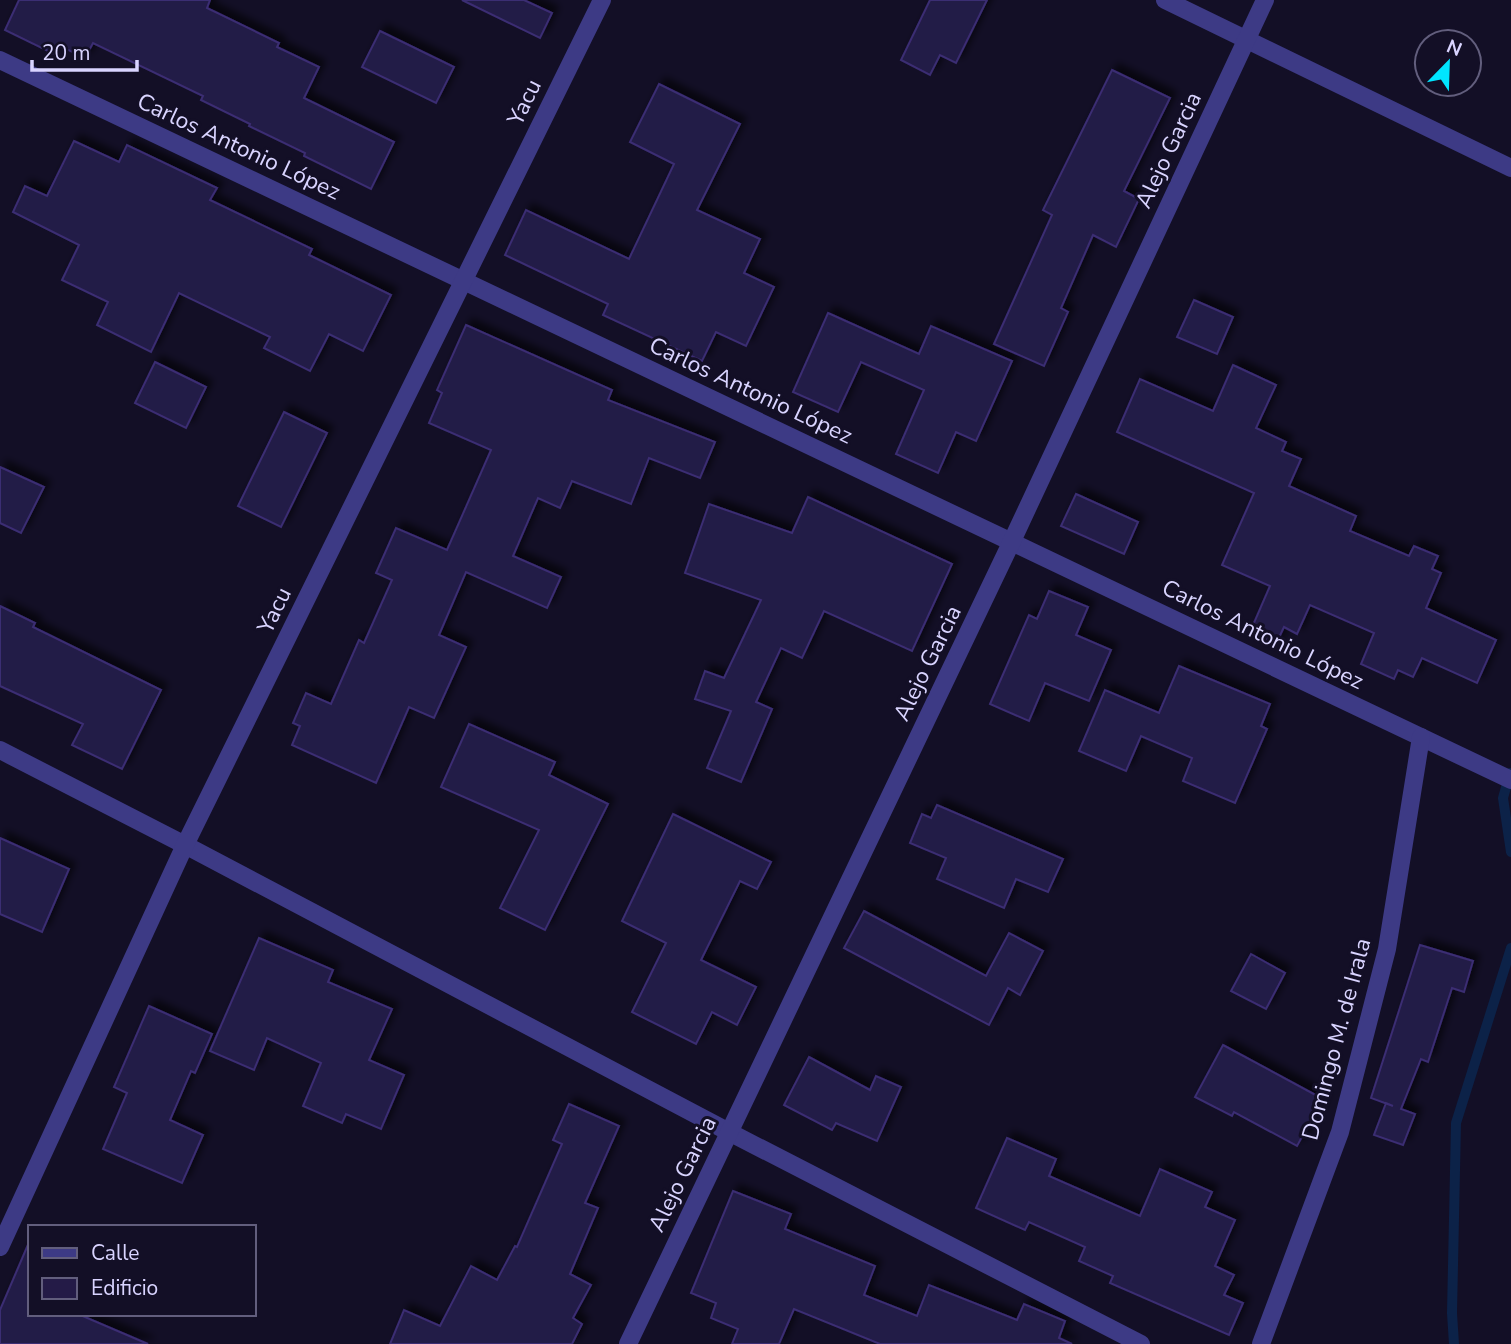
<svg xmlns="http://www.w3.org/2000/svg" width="1511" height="1344" font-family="'Nunito Sans',sans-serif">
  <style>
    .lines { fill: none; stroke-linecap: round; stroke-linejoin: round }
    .stream { stroke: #0c2248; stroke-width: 10 }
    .building { fill: #241b47; stroke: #3b2d73; stroke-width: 2; filter: url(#shadow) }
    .minor { stroke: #3d3a85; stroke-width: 18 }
    .labels { text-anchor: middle; stroke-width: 6; stroke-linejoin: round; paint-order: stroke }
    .street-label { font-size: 23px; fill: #d9d4ff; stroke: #130f26 }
  </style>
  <defs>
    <filter id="shadow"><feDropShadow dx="6" dy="-6" stdDeviation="3.5" flood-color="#0009"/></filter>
  </defs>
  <rect width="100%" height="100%" fill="#130f26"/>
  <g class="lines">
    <g class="stream">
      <path d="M1510,773l-7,25 8,54"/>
      <path d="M1454,1344l-2,-31 4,-190 55,-175"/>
    </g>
  </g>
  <g class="building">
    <path d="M19,0h191l-3,8 72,35 -2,4 42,20 -15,31 90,44 -23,47 -67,-33 1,-3 -56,-27 1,-2 -49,-24 2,-4 -110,-53 -8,15 -27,-13 -4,9 -49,-24z"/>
    <path d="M462,0h62l28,13 -12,25z"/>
    <path d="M930,0h57l-31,63 -16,-8 -10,20 -29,-15z"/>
    <path d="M380,31l74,36 -18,36 -74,-36z"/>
    <path d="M1112,70l58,28 -46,93 15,8 -23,48 -23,-12 -32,73 7,4 -24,54 -50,-22 58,-129 -9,-5z"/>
    <path d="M659,84l81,40 -43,86 63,29 -16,34 30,14 -28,59 -30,-14 -14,29 -99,-46 5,-11 -103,-49 21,-45 103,49 45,-95 -44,-22z"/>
    <path d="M74,141l45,21 8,-17 90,43 -7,12 102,49 -3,6 82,40 -28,56 -34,-17 -19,37 -46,-23 6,-11 -91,-44 -28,59 -54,-27 11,-23 -46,-22 17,-35 -66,-33 12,-26 22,10z"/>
    <path d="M1194,300l39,17 -16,37 -40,-17z"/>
    <path d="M828,313l91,41 12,-28 81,35 -36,80 -20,-9 -18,41 -42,-19 28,-64 -63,-28 -23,50 -45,-20z"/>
    <path d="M466,325l146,65 -4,10 107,42 -15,36 -51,-20 -18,46 -59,-23 -12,27 -22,-10 -25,58 48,21 -14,31 -81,-36 -27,63 27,12 -32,71 -25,-11 -33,76 -84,-38 8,-19 -7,-3 13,-30 25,11 28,-64 5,3 28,-63 -16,-7 20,-45 51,22 44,-100 -62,-27 13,-30 -5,-3z"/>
    <path d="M155,362l51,25 -20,41 -51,-25z"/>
    <path d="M1233,365l43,20 -20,43 30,14 -4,9 19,8 -12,27 67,30 -6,15 59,25 5,-10 24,10 -6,13 9,4 -15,35 70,32 -19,43 -55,-25 -9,19 -15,-7 -4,9 -33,-15 13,-31 -64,-28 -13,29 -13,-7 -8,17 -26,-12 20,-46 -48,-21 32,-72 -137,-61 23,-53 73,32z"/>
    <path d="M284,412l43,21 -46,94 -43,-21z"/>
    <path d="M0,467l44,20 -23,46 -21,-10z"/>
    <path d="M1076,494l62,28 -14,32 -63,-28z"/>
    <path d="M808,497l144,67 -40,87 -88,-40 -22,47 -21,-10 -25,54 16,7 -31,73 -34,-14 24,-57 -36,-12 10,-28 19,7 37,-78 -76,-27 24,-69 83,29z"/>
    <path d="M1049,591l39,16 -12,28 35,15 -22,51 -44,-18 -16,38 -39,-17 39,-89 8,4z"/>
    <path d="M0,606l35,17 -2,4 128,63 -39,79 -50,-24 11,-21 -83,-38z"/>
    <path d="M1179,666l91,38 -9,22 6,3 -32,74 -52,-22 9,-23 -51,-22 -15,35 -47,-20 26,-61 54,23z"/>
    <path d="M469,724l86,38 -6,13 59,29 -63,126 -45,-22 39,-78 -98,-43z"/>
    <path d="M937,805l126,54 -15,33 -32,-13 -12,29 -67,-29 9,-21 -36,-15 12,-29 9,4z"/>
    <path d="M673,814l98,48 -14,27 -17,-8 -39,79 55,27 -19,38 -25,-13 -16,32 -64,-32 34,-69 -44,-22z"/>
    <path d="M0,838l69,31 -27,63 -42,-18z"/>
    <path d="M864,911l122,65 23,-43 34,18 -23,44 -12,-7 -19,37 -145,-77z"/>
    <path d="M259,938l74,32 -5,12 64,27 -23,51 35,15 -23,54 -35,-15 -4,9 -39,-17 18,-43 -54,-25 -13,32 -44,-19z"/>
    <path d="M1420,945l53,16 -9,31 -12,-4 -24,74 -7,-3 -20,50 14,5 -12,31 -29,-10 12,-32 7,3 -22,-8z"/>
    <path d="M1251,954l34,19 -19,36 -35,-18z"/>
    <path d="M149,1006l63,28 -17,39 -4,-2 -21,49 33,15 -21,48 -79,-34 24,-56 -13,-6z"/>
    <path d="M1223,1045l100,54 -26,47 -63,-34 -2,4 -37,-19z"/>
    <path d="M809,1057l61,33 6,-14 25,11 -24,54 -41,-18 -4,7 -48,-25z"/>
    <path d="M569,1104l50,22 -34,77 13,5 -28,66 21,11 -18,33 9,6 -10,20h-182l14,-34 36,16 31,-60 26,14 18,-34 2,1 45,-103 -9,-4z"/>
    <path d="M1007,1138l49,21 -7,17 91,40 20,-47 52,23 -7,15 30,13 -20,46 19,9 -10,20 19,8 -14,32 -119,-52 3,-7 -34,-15 6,-14 -56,-25 -4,8 -49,-22z"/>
    <path d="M733,1191l58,23 -6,15 90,37 -11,29 53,21 12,-31 88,35 7,-16 41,17 -6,17 13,6h-192l-86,-35 -15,35h-47l6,-15 -27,-11 5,-15 -25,-10z"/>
    <path d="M30,1240v74h48l70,30h-148v-34z"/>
  </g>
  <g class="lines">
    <g class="minor">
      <path d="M1165,0l346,168"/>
      <path d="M0,60l1511,720"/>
      <path d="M0,750l185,95 544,287 412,212"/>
      <path d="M0,1247l185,-402 417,-845"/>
      <path d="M628,1344l384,-803 253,-541"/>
      <path d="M1261,1344l79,-212 47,-183 34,-212"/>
    </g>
  </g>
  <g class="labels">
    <g class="street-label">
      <text transform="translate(524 102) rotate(-64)" y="8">Yacu</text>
      <text transform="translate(239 146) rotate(25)" y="8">Carlos Antonio López</text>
      <text transform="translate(1168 150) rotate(-65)" y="8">Alejo Garcia</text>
      <text transform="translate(751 390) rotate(25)" y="8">Carlos Antonio López</text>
      <text transform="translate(274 610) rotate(-64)" y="8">Yacu</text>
      <text transform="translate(1263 634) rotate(26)" y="8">Carlos Antonio López</text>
      <text transform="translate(927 663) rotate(-64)" y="8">Alejo Garcia</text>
      <text transform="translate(1336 1039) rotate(-75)" y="8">Domingo M. de Irala</text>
      <text transform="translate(682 1174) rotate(-64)" y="8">Alejo Garcia</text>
    </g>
  </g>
  <rect x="28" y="1225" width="228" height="91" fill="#130f26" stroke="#625e7d" stroke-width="2"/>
  <rect x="42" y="1248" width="35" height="10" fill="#3d3a85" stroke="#625e7d" stroke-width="2"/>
  <text x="91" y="1260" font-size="21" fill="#d9d4ff">Calle</text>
  <rect x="42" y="1278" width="35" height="21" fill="#241b47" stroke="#625e7d" stroke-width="2"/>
  <text x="91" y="1295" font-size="21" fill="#d9d4ff">Edificio</text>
  <g transform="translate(1448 63) rotate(23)"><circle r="33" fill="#130f26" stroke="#625e7d" stroke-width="2"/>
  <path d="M0-5L12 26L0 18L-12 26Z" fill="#00e5ff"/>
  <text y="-10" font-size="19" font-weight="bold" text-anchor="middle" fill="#d9d4ff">N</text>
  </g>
  <path d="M32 60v10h105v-10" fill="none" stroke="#d9d4ff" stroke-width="3.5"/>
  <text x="42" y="60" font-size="21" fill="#d9d4ff" stroke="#130f26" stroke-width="5" paint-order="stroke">20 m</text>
</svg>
